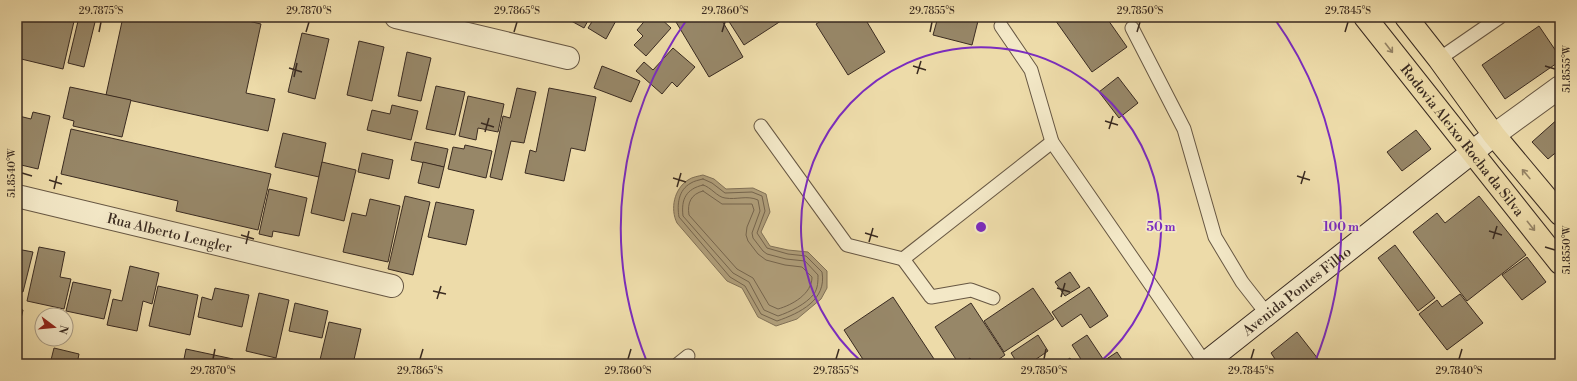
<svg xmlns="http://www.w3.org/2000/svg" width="1577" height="381" font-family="'Libre Bodoni',serif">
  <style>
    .water { fill: #b09f7b; stroke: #817157 }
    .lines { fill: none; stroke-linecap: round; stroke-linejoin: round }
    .shore { stroke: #75654e; stroke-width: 1 }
    .building { fill: #978768; stroke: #3a2b21 }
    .lane-casing { stroke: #675743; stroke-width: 15 }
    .street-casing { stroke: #675743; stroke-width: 24 }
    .secondary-casing { stroke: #3a2b21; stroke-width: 24 }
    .primary-casing { stroke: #3a2b21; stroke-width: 24 }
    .lane { stroke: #f3e8c7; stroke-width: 13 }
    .street { stroke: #f3e8c7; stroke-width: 22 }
    .secondary { stroke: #f3e8c7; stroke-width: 22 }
    .primary { stroke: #eddba9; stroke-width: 22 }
    .oneway { stroke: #948365 }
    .ticks { fill: none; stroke: #3a2b21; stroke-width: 1.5 }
    .ring { fill: none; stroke: #7b2cbf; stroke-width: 2 }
    .labels { text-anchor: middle; stroke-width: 3.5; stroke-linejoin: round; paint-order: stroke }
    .street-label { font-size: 14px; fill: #3a2b21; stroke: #f3e8c7 }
    .centre { fill: #7b2cbf; stroke: #f3e8c7; stroke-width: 2 }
    .ring-label { font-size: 12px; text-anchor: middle; font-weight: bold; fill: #7b2cbf; stroke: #f3e8c7; stroke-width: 3.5; stroke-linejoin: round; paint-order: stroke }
    .neatline { fill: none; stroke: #3a2b21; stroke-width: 1.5 }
    .ticks-label { font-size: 10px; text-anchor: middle; fill: #3a2b21 }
  </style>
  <rect width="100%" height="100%" fill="#eddba9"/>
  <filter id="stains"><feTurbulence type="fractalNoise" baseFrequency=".005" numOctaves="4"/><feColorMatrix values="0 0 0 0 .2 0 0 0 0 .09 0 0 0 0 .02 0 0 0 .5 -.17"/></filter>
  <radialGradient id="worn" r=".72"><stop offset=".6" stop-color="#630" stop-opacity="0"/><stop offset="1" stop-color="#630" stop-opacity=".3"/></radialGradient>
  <path class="water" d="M703,175l11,4 12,10 27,-1 13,6 4,18 -9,20 9,14 18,4 20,2 19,19v17l-6,11 -24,20 -21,7 -18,-9 -16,-29 -15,-7 -50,-58c-7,-14 -3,-34 11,-43 4,-3 11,-4 15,-5z"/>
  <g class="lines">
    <g class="shore">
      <path d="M703,179l9,4 13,10 27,-1 10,4 3,15 -8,22 10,15 21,6 18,2 16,16c5,28 -22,41 -45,49l-16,-7 -16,-28 -15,-9 -51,-60c-2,-12 -1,-27 12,-34 3,-2 8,-3 12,-4z"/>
      <path d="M703,185c8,2 14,12 22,13 12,2 22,-3 33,2l2,11 -8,22 1,5 10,13 4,3 19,5 19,2 13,14c0,6 0,13 -4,19 -8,10 -24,18 -36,22l-14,-6 -15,-28 -16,-9 -50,-57c-2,-17 3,-27 20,-31z"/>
      <path d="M703,191l19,13h30l2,6 -7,17 -1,8 2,6 10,13 8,6 19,5 17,2 10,10c0,17 -20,28 -34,32l-9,-4 -16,-27 -16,-9 -48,-54c-2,-12 2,-21 14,-24z"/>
    </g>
  </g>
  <g class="building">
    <path d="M21,17h54l-12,52 -46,-11v-23z"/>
    <path d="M79,17l17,1 -12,49 -16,-4z"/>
    <path d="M123,17h108l30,7 -15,69 29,6 -7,32 -162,-36z"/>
    <path d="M564,17h26l-6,11z"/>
    <path d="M595,17h23l-12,22 -18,-11z"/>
    <path d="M648,17h11l12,11 -25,28 -12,-11 9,-9 -6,-6z"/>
    <path d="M673,17h47l23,40 -34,20z"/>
    <path d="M732,17h55l-43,28 -16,-25z"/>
    <path d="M828,17h36l21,35 -37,23 -32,-51z"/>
    <path d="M938,17h41l-7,28 -39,-10z"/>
    <path d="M1053,17h53l21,30 -35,25z"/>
    <path d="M1539,26l21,31v4l-55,38 -23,-34z"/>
    <path d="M302,33l27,6 -14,60 -27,-7z"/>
    <path d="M359,41l25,6 -12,54 -25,-6z"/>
    <path d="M673,48l22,19 -18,20 -5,-5 -10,12 -26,-23 8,-9 9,8z"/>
    <path d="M407,52l24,6 -10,43 -23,-5z"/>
    <path d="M602,66l38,15 -9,21 -37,-14z"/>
    <path d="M1118,77l20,26 -19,15 -20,-26z"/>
    <path d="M436,86l29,6 -10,43 -29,-6z"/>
    <path d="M70,87l61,13 -9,37 -49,-11 1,-5 -11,-3z"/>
    <path d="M517,88l19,4 -12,51 -13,-2 -9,39 -12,-3 13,-61 7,2z"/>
    <path d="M549,88l47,9 -11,54 -14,-3 -7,33 -39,-8 5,-23 6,2z"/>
    <path d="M468,96l36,8 -6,28 -20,-4 -2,12 -17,-4z"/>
    <path d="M392,105l26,6 -7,29 -44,-10 5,-20 18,4z"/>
    <path d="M33,112l17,4 -12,53 -21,-5v-40l2,-8 12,3z"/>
    <path d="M1560,117v32l-12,10 -16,-17z"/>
    <path d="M71,129l200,45 -13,56 -82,-19 2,-10 -117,-27z"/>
    <path d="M1416,130l15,19 -29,22 -15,-19z"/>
    <path d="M283,133l43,10 -7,34 -44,-10z"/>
    <path d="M415,142l33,7 -4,18 -33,-7z"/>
    <path d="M465,145l27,6 -6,27 -38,-9 5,-22 11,2z"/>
    <path d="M362,153l31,7 -4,19 -31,-7z"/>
    <path d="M322,162l34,8 -12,51 -33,-8z"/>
    <path d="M423,162l21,5 -5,21 -21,-5z"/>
    <path d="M269,189l38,9 -8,38 -26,-5 -1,6 -13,-3z"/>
    <path d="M405,196l25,6 -17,73 -25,-6z"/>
    <path d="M1479,196l47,59 -59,46 -54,-69 24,-19 8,10z"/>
    <path d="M370,199l30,7 -12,56 -45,-10 9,-39 14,3z"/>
    <path d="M436,202l38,8 -8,35 -38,-8z"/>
    <path d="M1395,245l40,53 -17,13 -40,-53z"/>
    <path d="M39,247l26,5 -5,25 11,2 -7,30 -37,-8z"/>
    <path d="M17,249l16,3 -10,40 -6,-1z"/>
    <path d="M1527,257l19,25 -24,18 -20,-25z"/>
    <path d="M130,266l29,7 -7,31 -9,-3 -6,30 -30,-6 6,-26 9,2z"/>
    <path d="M1070,272l10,15 -15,9 -10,-14z"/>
    <path d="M73,282l38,8 -7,29 -38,-8z"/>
    <path d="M158,286l40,9 -8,40 -41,-9z"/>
    <path d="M1089,287l19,29 -18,12 -9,-14 -19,13 -10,-15z"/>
    <path d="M215,288l34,7 -7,32 -44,-10 4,-20 10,3z"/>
    <path d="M1033,288l21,31 -50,33 -20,-31z"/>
    <path d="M259,293l30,7 -13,58 -30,-7z"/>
    <path d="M1460,294l23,29 -36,27 -28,-36 18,-14 5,7z"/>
    <path d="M893,297l43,65 -4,2h-66l-22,-34z"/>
    <path d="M295,303l33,8 -6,27 -33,-7z"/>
    <path d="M971,303l34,52 -13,9h-18l-4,-6 -8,6h-3l-24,-37z"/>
    <path d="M17,308l6,2 -6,26z"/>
    <path d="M329,322l32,7 -8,35h-34z"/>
    <path d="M1297,332l25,32h-43l-4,-5 -4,-6z"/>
    <path d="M1038,335l10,16 -19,13h-11l-7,-11z"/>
    <path d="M1087,335l16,24 -7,5h-12l-12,-19z"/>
    <path d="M54,348l25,6 -2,10h-27z"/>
    <path d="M186,349l47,10 -2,5h-48z"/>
    <path d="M1117,352l8,12h-26z"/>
    <path d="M1070,358l4,6h-13z"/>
    <path d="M1275,359l4,5h-10z"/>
  </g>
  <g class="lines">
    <g class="lane-casing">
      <g id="lane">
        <path d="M1001,26l30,44 21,72 153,221"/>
        <path d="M1132,28l52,101 31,108 27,45 25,32"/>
        <path d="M1439,59l61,-42"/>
        <path d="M761,126l86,119 56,14"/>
        <path d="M993,298l-22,-8 -40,7 -28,-38 149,-117"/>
        <path d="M678,364l10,-8"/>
      </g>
    </g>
    <g class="street-casing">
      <g id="street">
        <path d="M396,17l172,41"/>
        <path d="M1494,135l66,-48"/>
        <path id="s1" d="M17,196l375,90"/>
      </g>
    </g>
    <g class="secondary-casing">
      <g id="secondary">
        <path id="s2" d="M1204,364l290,-229"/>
      </g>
    </g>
    <g class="primary-casing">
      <g id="primary">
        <path id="s3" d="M1365,17l195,246"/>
        <path d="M1406,17l33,42 55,76 66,79"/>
      </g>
    </g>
    <use href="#lane" class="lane"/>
    <use href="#street" class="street"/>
    <use href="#secondary" class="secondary"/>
    <use href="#primary" class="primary"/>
  </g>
  <defs><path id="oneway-shaft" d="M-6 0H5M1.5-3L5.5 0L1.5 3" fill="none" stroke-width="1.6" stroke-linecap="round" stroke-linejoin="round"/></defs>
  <g class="oneway">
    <use href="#oneway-shaft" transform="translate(1389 48) rotate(52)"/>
    <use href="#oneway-shaft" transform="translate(1526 174) rotate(-130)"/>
    <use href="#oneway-shaft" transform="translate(1531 226) rotate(51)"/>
  </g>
  <path class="ticks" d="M99,32l2,-10M306,32l3,-10M514,32l3,-10M722,32l3,-10M930,32l2,-10M1137,32l3,-10M1345,32l3,-10M913,66l13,4M1545,66l10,3M289,68l13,4M917,74l4,-13M294,77l3,-14M1105,121l13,4M481,123l13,4M1109,129l4,-13M485,132l4,-14M22,173l10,3M1297,176l13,4M673,178l13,4M49,180l13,4M1301,184l4,-13M677,187l4,-14M54,189l3,-13M1489,231l13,4M865,233l13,4M241,235l13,4M1493,239l4,-13M869,242l4,-14M246,244l3,-13M1545,247l10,3M1057,288l13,4M433,291l13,3M1061,297l4,-14M437,299l4,-13M213,359l2,-10M420,359l3,-10M628,359l3,-10M836,359l3,-10M1044,359l2,-10M1251,359l3,-10M1459,359l3,-10"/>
  <g class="ring">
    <path d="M864 364A180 180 0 1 1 1098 364"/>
    <path d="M647 362A360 360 0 0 1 688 18M1274 18A360 360 0 0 1 1315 362"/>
  </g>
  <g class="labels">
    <g class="street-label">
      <text dy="5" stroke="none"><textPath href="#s3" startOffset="157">Rodovia Aleixo Rocha da Silva</textPath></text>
      <text dy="5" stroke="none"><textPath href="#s1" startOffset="157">Rua Alberto Lengler</textPath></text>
      <text dy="5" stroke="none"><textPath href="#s2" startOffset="118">Avenida Pontes Filho</textPath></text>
    </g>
  </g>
  <circle cx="981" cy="227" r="6" class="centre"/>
  <g class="ring-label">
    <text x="1161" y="231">50 m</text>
    <text x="1341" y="231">100 m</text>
  </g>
  <rect width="1577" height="381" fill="none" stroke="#eddba9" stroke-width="44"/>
  <g transform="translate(54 327) rotate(106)"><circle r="19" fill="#f3e8c7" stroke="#a99c85"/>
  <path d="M0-3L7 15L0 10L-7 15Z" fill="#8f2418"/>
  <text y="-6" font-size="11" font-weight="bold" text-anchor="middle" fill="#3a2b21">N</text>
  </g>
  <rect x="22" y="22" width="1533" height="337" class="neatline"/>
  <g class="ticks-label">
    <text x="101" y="14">29.7875°S</text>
    <text x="309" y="14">29.7870°S</text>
    <text x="517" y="14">29.7865°S</text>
    <text x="725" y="14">29.7860°S</text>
    <text x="932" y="14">29.7855°S</text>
    <text x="1140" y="14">29.7850°S</text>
    <text x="1348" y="14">29.7845°S</text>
    <text transform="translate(1566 69) rotate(-90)" y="4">51.8555°W</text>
    <text transform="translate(11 173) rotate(-90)" y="4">51.8540°W</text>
    <text transform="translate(1566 250) rotate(-90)" y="4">51.8550°W</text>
    <text x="213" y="374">29.7870°S</text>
    <text x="420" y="374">29.7865°S</text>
    <text x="628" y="374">29.7860°S</text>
    <text x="836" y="374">29.7855°S</text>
    <text x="1044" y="374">29.7850°S</text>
    <text x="1251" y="374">29.7845°S</text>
    <text x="1459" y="374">29.7840°S</text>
  </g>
  <rect width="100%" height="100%" filter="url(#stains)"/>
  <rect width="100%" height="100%" fill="url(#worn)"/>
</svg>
